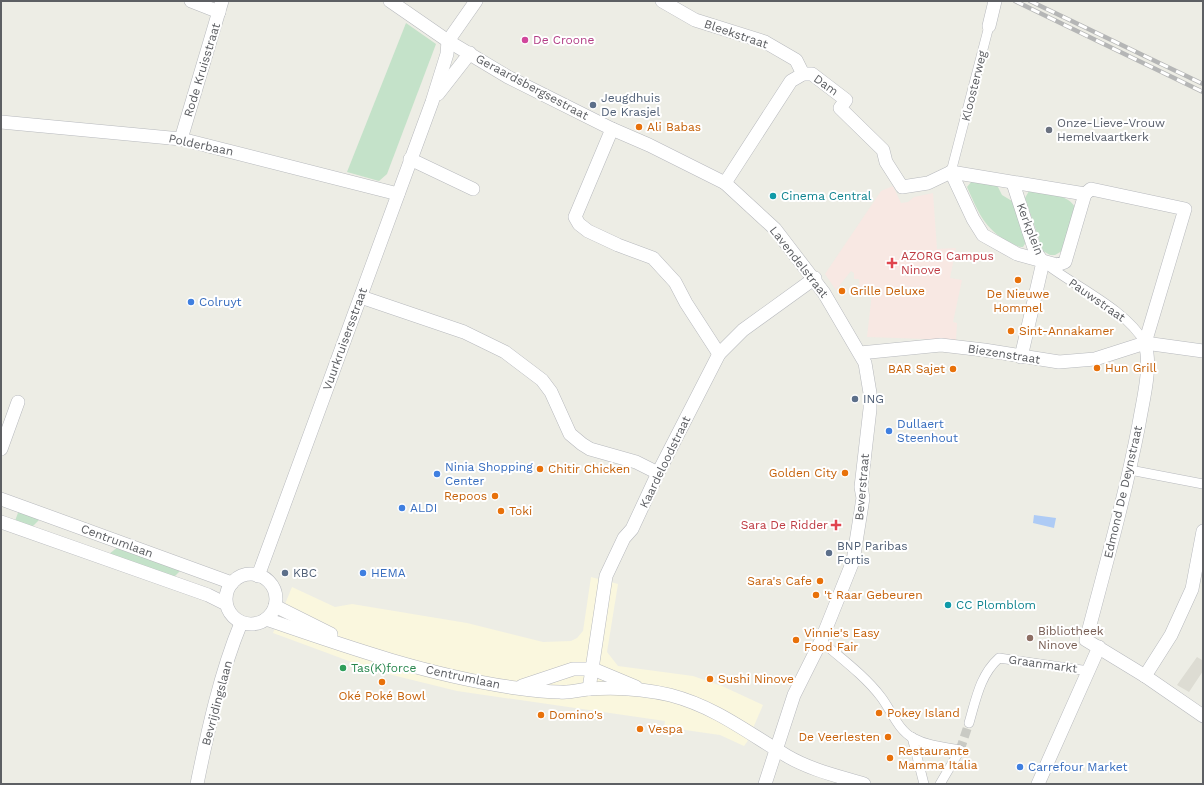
<svg xmlns="http://www.w3.org/2000/svg" width="1204" height="785" font-family="'Work Sans',sans-serif">
  <style>
    .commercial { fill: #faf7de }
    .education { fill: #dddcd3 }
    .medical { fill: #f8e8e3 }
    .green { fill: #c4e2c9 }
    .water { fill: #aecbf5 }
    .lines { fill: none; stroke-linecap: round; stroke-linejoin: round }
    .pedestrian-tunnel { stroke: #c9cac4; stroke-width: 9; stroke-dasharray: 9 4.5; stroke-linecap: butt }
    .pedestrian-casing { stroke: #b7b9bd; stroke-width: 10 }
    .minor-casing { stroke: #b7b9bd; stroke-width: 14 }
    .pedestrian { stroke: #fff; stroke-width: 9 }
    .minor { stroke: #fff; stroke-width: 13 }
    .rail-casing { stroke: #b5b6b6; stroke-width: 4.5 }
    .rail { stroke: #fff; stroke-width: 3; stroke-dasharray: 9; stroke-linecap: butt }
    .hotel-dot { fill: #d1479c; stroke: #fff; stroke-width: 1.5 }
    .service-dot { fill: #5c6f8a; stroke: #fff; stroke-width: 1.5 }
    .food-dot { fill: #e8710a; stroke: #fff; stroke-width: 1.5 }
    .worship-dot { fill: #6b7280; stroke: #fff; stroke-width: 1.5 }
    .culture-dot { fill: #0f9aa8; stroke: #fff; stroke-width: 1.5 }
    .health-dot { fill: #e0444e; stroke: #fff; stroke-width: 1.5 }
    .shop-dot { fill: #3f7fe0; stroke: #fff; stroke-width: 1.5 }
    .education-dot { fill: #8d6e63; stroke: #fff; stroke-width: 1.5 }
    .leisure-dot { fill: #2e9e5b; stroke: #fff; stroke-width: 1.5 }
    .labels { text-anchor: middle; stroke-width: 4; stroke-linejoin: round; paint-order: stroke }
    .street-label { font-size: 12px; fill: #5d5f63; stroke: #fff }
    .hotel-label { font-size: 12px; fill: #b23c85; stroke: #fff; text-anchor: start }
    .service-label { font-size: 12px; fill: #4e5e75; stroke: #fff; text-anchor: start }
    .worship-label { font-size: 12px; fill: #5b616d; stroke: #fff; text-anchor: start }
    .food-label { font-size: 12px; fill: #c56008; stroke: #fff; text-anchor: start }
    .culture-label { font-size: 12px; fill: #0d838f; stroke: #fff; text-anchor: start }
    .health-label { font-size: 12px; fill: #be3a42; stroke: #fff; text-anchor: start }
    .shop-label { font-size: 12px; fill: #366cbe; stroke: #fff; text-anchor: start }
    .education-label { font-size: 12px; fill: #785e54; stroke: #fff; text-anchor: start }
    .leisure-label { font-size: 12px; fill: #27864d; stroke: #fff; text-anchor: start }
  </style>
  <rect width="100%" height="100%" fill="#edede5"/>
  <path class="commercial" d="M591,577l27,7 -11,68 11,14 75,10 29,10 41,19 -16,37 -3,4 -24,-11 -56,-8 1,-6 -208,-30 -81,-20 -103,-38 19,-46 43,20 17,-3 115,19 76,19 28,-1 6,-3 6,-7z"/>
  <path class="education" d="M1197,657l5,3 1,-1v12l-14,21 -12,-7z"/>
  <path class="medical" d="M893,186l8,17 7,-1 6,-5 19,-4 4,56 19,-1 -6,30 12,2 -9,42 4,1 -1,17 -89,-3 5,-44 -12,-1 -1,-13h-5v-6l-3,-2 -15,19 -11,-16 56,-83z"/>
  <g class="green">
    <path d="M406,23l30,21 -49,130 -8,7 -32,-9z"/>
    <path d="M972,181l25,4 5,10 10,6 14,41 -3,5c-5,0 -10,-3 -14,-5 -25,-13 -31,-31 -42,-55z"/>
    <path d="M1029,191c15,2 40,2 47,18l-14,42 -7,4h-5l-7,-4 -18,-53z"/>
    <path d="M19,510l22,8 -9,9 -17,-6z"/>
    <path d="M118,547l63,23 -8,8 -64,-24z"/>
  </g>
  <path class="water" d="M1034,515l22,3 -2,10 -21,-5z"/>
  <g class="lines">
    <path class="pedestrian-tunnel" d="M960,750l9,-27"/>
    <g class="pedestrian-casing">
      <g id="pedestrian">
        <path d="M951,172l38,-146"/>
        <path d="M1046,264c30,23 81,46 99,79"/>
        <path d="M1130,470l73,14"/>
        <path d="M821,641c21,18 44,35 60,56 10,13 17,33 32,41 15,8 31,9 47,12l-20,34"/>
        <path d="M969,723c7,-24 11,-48 30,-65l90,13"/>
        <path d="M912,737l12,47"/>
      </g>
    </g>
    <g class="minor-casing">
      <g id="minor">
        <path d="M191,1l28,11"/>
        <path d="M390,1l58,40 60,36 104,52 37,16 76,38 50,46 49,64 41,70 5,30v16l-9,78 2,11 -10,63 -32,80 -27,54 -29,89"/>
        <path d="M662,1l33,19 70,22 31,18 7,14"/>
        <path d="M989,26l6,-25"/>
        <path d="M448,41l28,-40"/>
        <path d="M438,94l32,-41"/>
        <path d="M1,122l180,17 217,55"/>
        <path d="M612,129l-37,88 4,7 9,7 30,14 35,13 22,24 11,21 33,51"/>
        <path d="M181,139l41,-138"/>
        <path d="M410,159l63,30"/>
        <path d="M951,172l22,47 10,16 34,19 40,11 8,-3 20,-68"/>
        <path d="M725,183l66,-102 12,-7h9l34,26 -6,8 43,42 3,12 16,25 26,-4 23,-11 134,22"/>
        <path d="M1013,183l22,68 7,10"/>
        <path d="M1085,194l6,-5 94,20 -40,134"/>
        <path d="M361,297l103,35 41,20 37,28 9,12 19,42 12,10 8,5 46,13 22,11"/>
        <path d="M1145,343c7,25 -2,56 -6,81 -14,73 -34,144 -53,216l59,36 58,40"/>
        <path d="M860,353l81,-8 43,5 75,12 36,-3 50,-16 58,8"/>
        <path d="M1021,357l22,-95"/>
        <path d="M1,449l17,-47"/>
        <path d="M1,499l231,84"/>
        <path d="M1,522l207,73 18,9"/>
        <circle cx="251" cy="599" r="25"/>
        <path d="M258,576l174,-474 15,-48 1,-13"/>
        <path d="M275,606l56,28"/>
        <path d="M266,619c81,28 164,57 250,69 14,2 29,4 44,4 9,1 19,-2 28,-3 26,-2 57,0 82,6 46,12 78,38 117,61 24,14 51,20 77,28"/>
        <path d="M1145,676l26,-41 21,-46 11,-58"/>
        <path d="M522,686l51,-17h20l43,18"/>
        <path d="M589,689l17,-113 18,-38 8,-9 26,-56 61,-119 24,-24 72,-52"/>
        <path d="M197,784c11,-54 23,-110 44,-161"/>
        <path d="M1038,784l61,-137"/>
      </g>
    </g>
    <use href="#pedestrian" class="pedestrian"/>
    <use href="#minor" class="minor"/>
    <g class="rail-casing">
      <g id="rail">
        <path d="M1015,1l188,91"/>
        <path d="M1030,1l173,83"/>
      </g>
    </g>
    <use href="#rail" class="rail"/>
  </g>
  <circle class="hotel-dot" cx="525" cy="40" r="4"/>
  <g class="service-dot">
    <circle cx="593" cy="105" r="4"/>
    <circle cx="855" cy="399" r="4"/>
    <circle cx="829" cy="553" r="4"/>
    <circle cx="285" cy="573" r="4"/>
  </g>
  <g class="food-dot">
    <circle cx="639" cy="127" r="4"/>
    <circle cx="1018" cy="280" r="4"/>
    <circle cx="842" cy="291" r="4"/>
    <circle cx="1011" cy="331" r="4"/>
    <circle cx="1097" cy="368" r="4"/>
    <circle cx="953" cy="369" r="4"/>
    <circle cx="540" cy="469" r="4"/>
    <circle cx="845" cy="473" r="4"/>
    <circle cx="495" cy="496" r="4"/>
    <circle cx="501" cy="511" r="4"/>
    <circle cx="820" cy="581" r="4"/>
    <circle cx="816" cy="595" r="4"/>
    <circle cx="796" cy="640" r="4"/>
    <circle cx="710" cy="679" r="4"/>
    <circle cx="382" cy="682" r="4"/>
    <circle cx="879" cy="713" r="4"/>
    <circle cx="541" cy="715" r="4"/>
    <circle cx="640" cy="729" r="4"/>
    <circle cx="888" cy="737" r="4"/>
    <circle cx="890" cy="758" r="4"/>
  </g>
  <circle class="worship-dot" cx="1049" cy="130" r="4"/>
  <g class="culture-dot">
    <circle cx="773" cy="196" r="4"/>
    <circle cx="948" cy="605" r="4"/>
  </g>
  <g class="health-dot">
    <path d="M890 257h4v4h4v4h-4v4h-4v-4h-4v-4h4z"/>
    <path d="M834 519h4v4h4v4h-4v4h-4v-4h-4v-4h4z"/>
  </g>
  <g class="shop-dot">
    <circle cx="191" cy="302" r="4"/>
    <circle cx="889" cy="431" r="4"/>
    <circle cx="437" cy="474" r="4"/>
    <circle cx="402" cy="508" r="4"/>
    <circle cx="363" cy="573" r="4"/>
    <circle cx="1020" cy="767" r="4"/>
  </g>
  <circle class="education-dot" cx="1030" cy="638" r="4"/>
  <circle class="leisure-dot" cx="343" cy="668" r="4"/>
  <g class="labels">
    <g class="street-label">
      <text transform="translate(736 34) rotate(19)" y="4">Bleekstraat</text>
      <text transform="translate(202 70) rotate(-73)" y="4">Rode Kruisstraat</text>
      <text transform="translate(826 85) rotate(35)" y="4">Dam</text>
      <text transform="translate(974 86) rotate(-76)" y="4">Kloosterweg</text>
      <text transform="translate(532 87) rotate(28)" y="4">Geraardsbergsestraat</text>
      <text transform="translate(201 145) rotate(12)" y="4">Polderbaan</text>
      <text transform="translate(1030 229) rotate(69)" y="4">Kerkplein</text>
      <text transform="translate(799 262) rotate(52)" y="4">Lavendelstraat</text>
      <text transform="translate(1097 300) rotate(35)" y="4">Pauwstraat</text>
      <text transform="translate(345 339) rotate(-70)" y="4">Vuurkruisersstraat</text>
      <text transform="translate(1004 354) rotate(9)" y="4">Biezenstraat</text>
      <text transform="translate(665 462) rotate(-64)" y="4">Kaardeloodstraat</text>
      <text transform="translate(862 487) rotate(-85)" y="4">Beverstraat</text>
      <text transform="translate(1123 492) rotate(-77)" y="4">Edmond De Deynstraat</text>
      <text transform="translate(117 541) rotate(20)" y="4">Centrumlaan</text>
      <text transform="translate(1043 664) rotate(8)" y="4">Graanmarkt</text>
      <text transform="translate(463 677) rotate(12)" y="4">Centrumlaan</text>
      <text transform="translate(217 703) rotate(-75)" y="4">Bevrijdingslaan</text>
    </g>
    <g class="hotel-label">
      <text x="533" y="44">De Croone</text>
    </g>
    <g class="service-label">
      <text x="601" y="102">Jeugdhuis<tspan x="601" dy="14">De Krasjel</tspan></text>
      <text x="863" y="403">ING</text>
      <text x="837" y="550">BNP Paribas<tspan x="837" dy="14">Fortis</tspan></text>
      <text x="293" y="577">KBC</text>
    </g>
    <g class="worship-label">
      <text x="1057" y="127">Onze-Lieve-Vrouw<tspan x="1057" dy="14">Hemelvaartkerk</tspan></text>
    </g>
    <g class="food-label">
      <text x="647" y="131">Ali Babas</text>
      <text x="850" y="295">Grille Deluxe</text>
      <text x="1018" y="298" text-anchor="middle">De Nieuwe<tspan x="1018" dy="14">Hommel</tspan></text>
      <text x="1019" y="335">Sint-Annakamer</text>
      <text x="1105" y="372">Hun Grill</text>
      <text x="945" y="373" text-anchor="end">BAR Sajet</text>
      <text x="548" y="473">Chitir Chicken</text>
      <text x="837" y="477" text-anchor="end">Golden City</text>
      <text x="487" y="500" text-anchor="end">Repoos</text>
      <text x="509" y="515">Toki</text>
      <text x="812" y="585" text-anchor="end">Sara's Cafe</text>
      <text x="824" y="599">'t Raar Gebeuren</text>
      <text x="804" y="637">Vinnie's Easy<tspan x="804" dy="14">Food Fair</tspan></text>
      <text x="718" y="683">Sushi Ninove</text>
      <text x="382" y="700" text-anchor="middle">Oké Poké Bowl</text>
      <text x="887" y="717">Pokey Island</text>
      <text x="549" y="719">Domino's</text>
      <text x="648" y="733">Vespa</text>
      <text x="880" y="741" text-anchor="end">De Veerlesten</text>
      <text x="898" y="755">Restaurante<tspan x="898" dy="14">Mamma Italia</tspan></text>
    </g>
    <g class="culture-label">
      <text x="781" y="200">Cinema Central</text>
      <text x="956" y="609">CC Plomblom</text>
    </g>
    <g class="health-label">
      <text x="901" y="260">AZORG Campus<tspan x="901" dy="14">Ninove</tspan></text>
      <text x="828" y="529" text-anchor="end">Sara De Ridder</text>
    </g>
    <g class="shop-label">
      <text x="199" y="306">Colruyt</text>
      <text x="897" y="428">Dullaert<tspan x="897" dy="14">Steenhout</tspan></text>
      <text x="445" y="471">Ninia Shopping<tspan x="445" dy="14">Center</tspan></text>
      <text x="410" y="512">ALDI</text>
      <text x="371" y="577">HEMA</text>
      <text x="1028" y="771">Carrefour Market</text>
    </g>
    <g class="education-label">
      <text x="1038" y="635">Bibliotheek<tspan x="1038" dy="14">Ninove</tspan></text>
    </g>
    <g class="leisure-label">
      <text x="351" y="672">Tas(K)force</text>
    </g>
  </g>
  <rect width="1204" height="785" fill="none" stroke="#5d5f63" stroke-width="4"/>
</svg>
